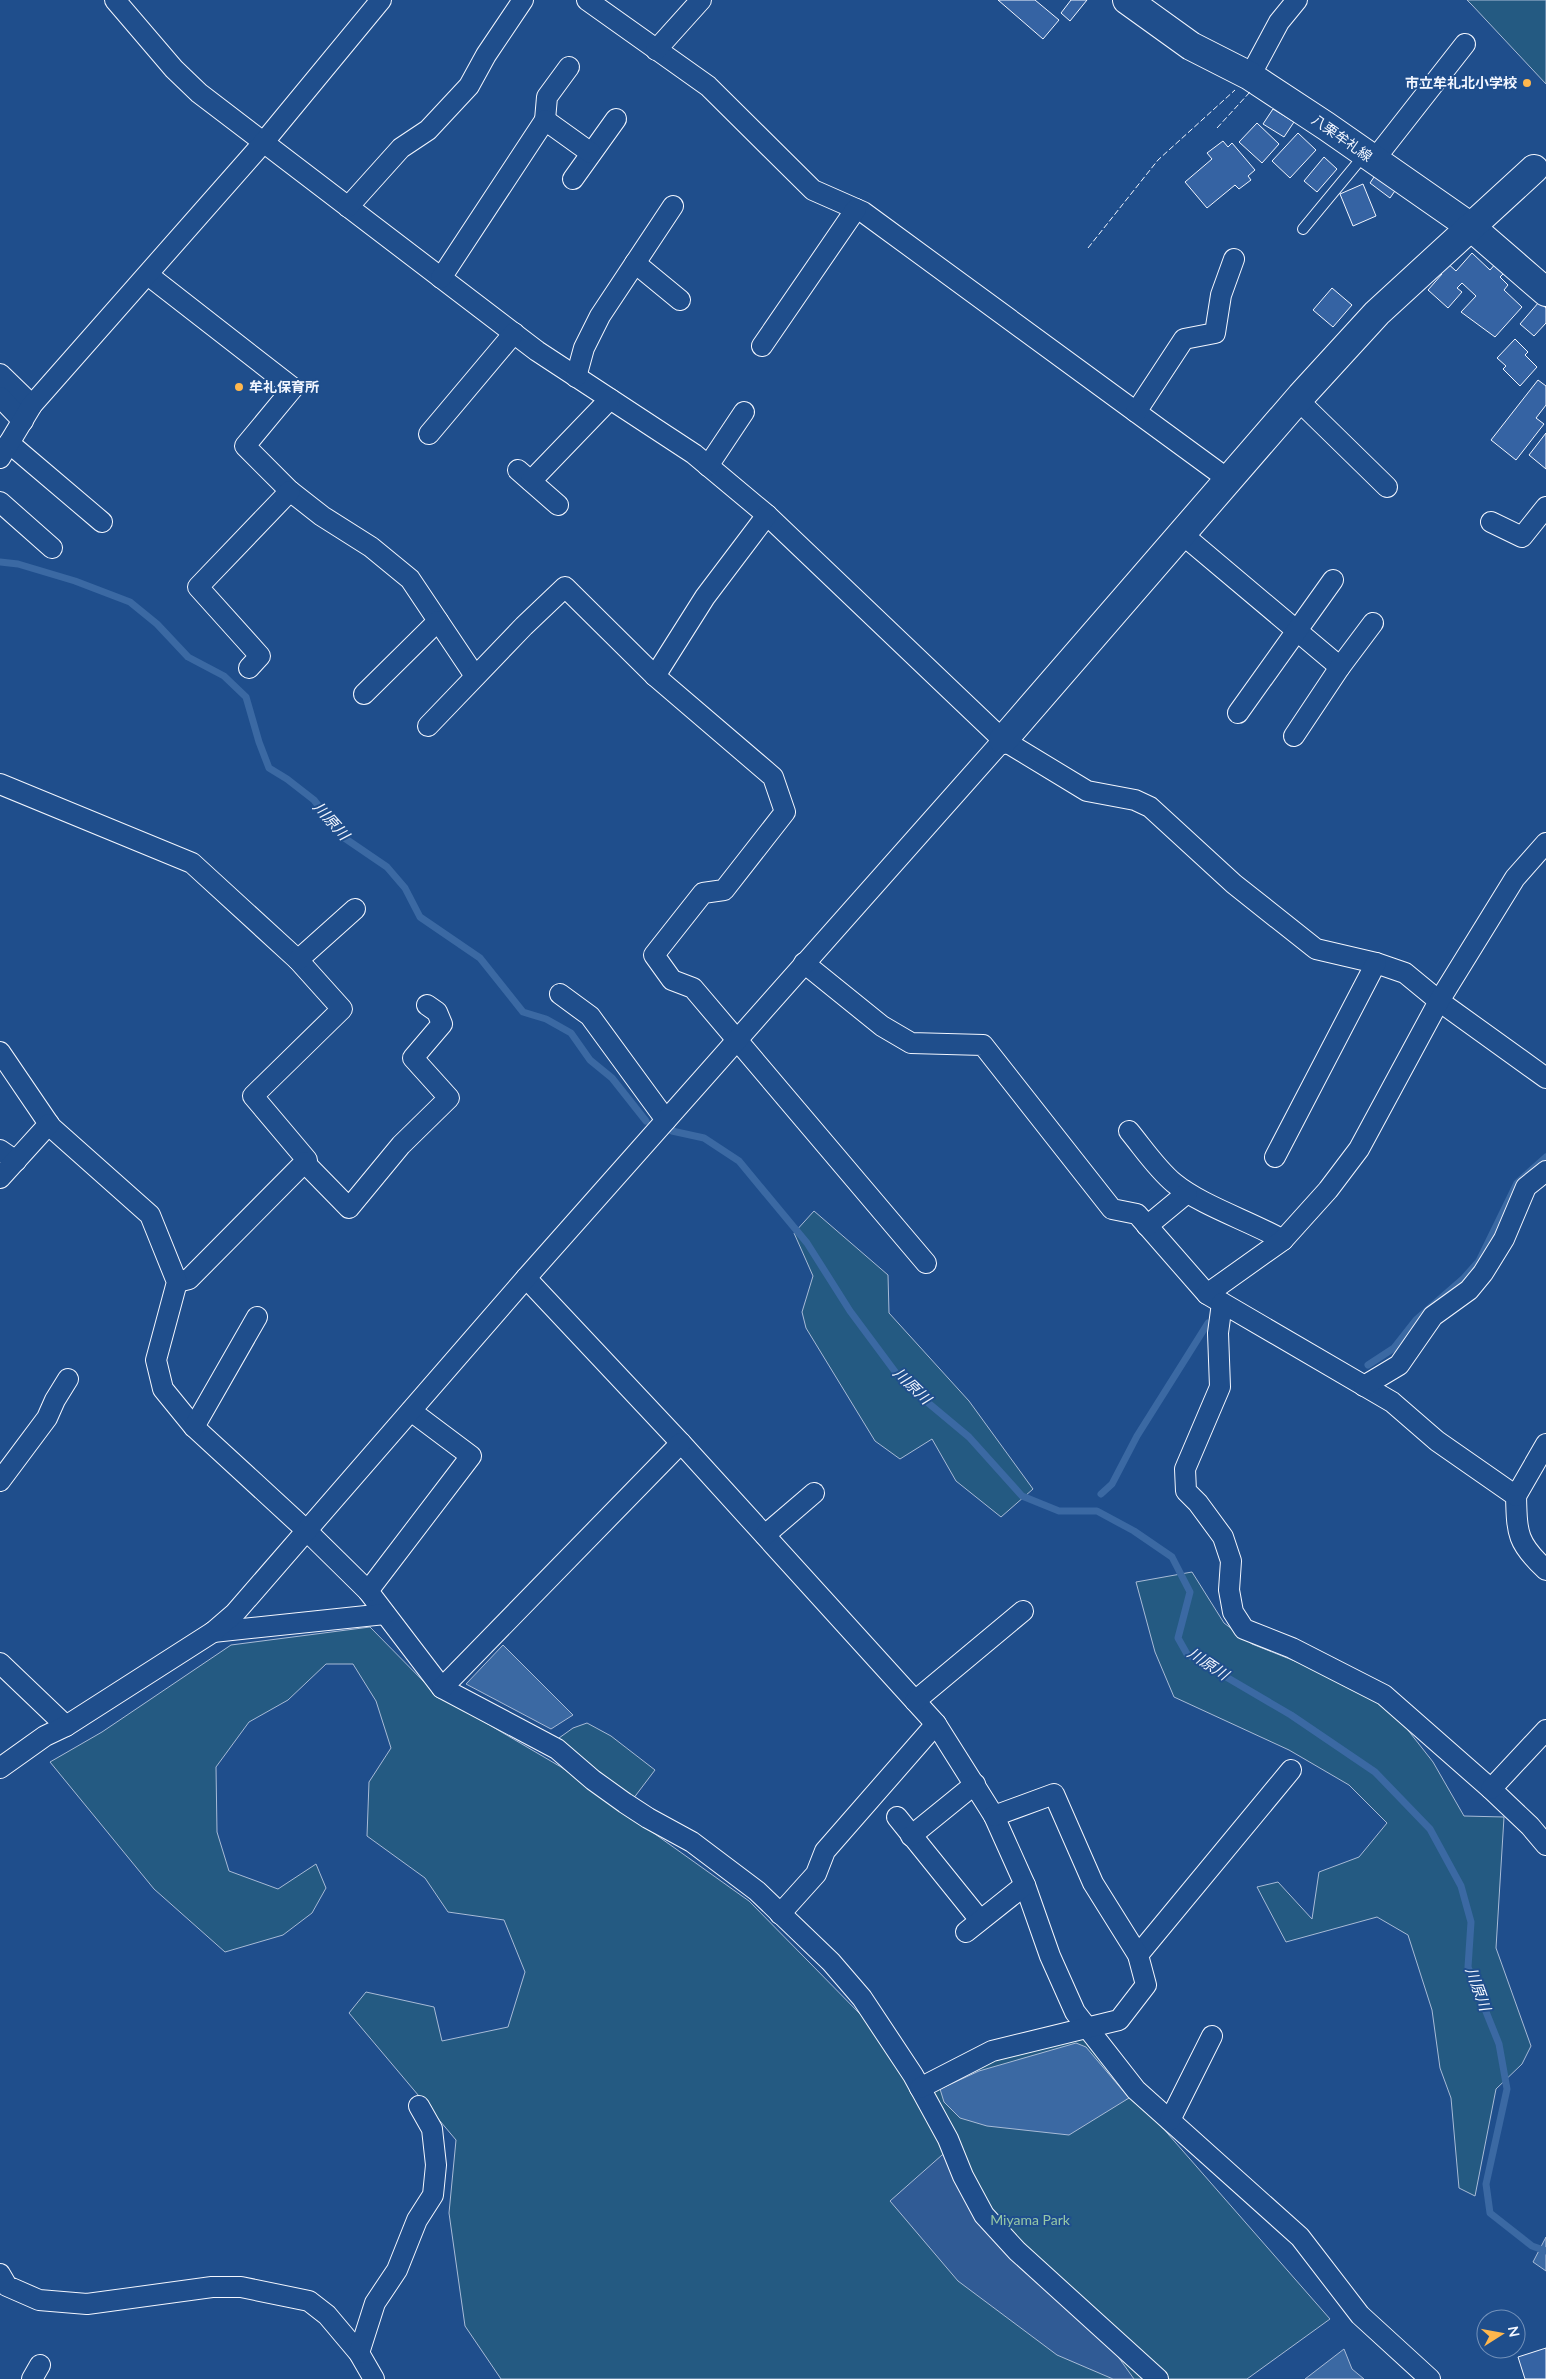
<svg xmlns="http://www.w3.org/2000/svg" width="1546" height="2379" font-family="Lato,'Noto Sans JP',sans-serif">
  <style>
    .green { fill: #245a82; stroke: #a8bbd7 }
    .parking { fill: #305b95; stroke: #a8bbd7 }
    .water { fill: #3b69a3; stroke: #a8bbd7 }
    .lines { fill: none; stroke-linecap: round; stroke-linejoin: round }
    .stream { stroke: #3b69a3; stroke-width: 7 }
    .building { fill: #3563a3; stroke: #f2f6ff }
    .lane-casing { stroke: #f2f6ff; stroke-width: 12 }
    .street-casing { stroke: #f2f6ff; stroke-width: 22 }
    .secondary-casing { stroke: #f2f6ff; stroke-width: 30 }
    .lane { stroke: #1f4e8c; stroke-width: 10 }
    .street { stroke: #1f4e8c; stroke-width: 20 }
    .secondary { stroke: #1f4e8c; stroke-width: 28 }
    .fence { stroke: #f2f6ff; stroke-width: 1; stroke-dasharray: 6 2.5; stroke-linecap: butt }
    .poi-dot { fill: #ffb74d; stroke: #1f4e8c; stroke-width: 2 }
    .labels { text-anchor: middle; stroke-width: 4; stroke-linejoin: round; paint-order: stroke }
    .poi-label { font-size: 14px; font-weight: bold; fill: #f2f6ff; stroke: #1f4e8c; text-anchor: end }
    .street-label { font-size: 14px; fill: #f2f6ff; stroke: #1f4e8c }
    .park-label { font-size: 14px; fill: #97c8a6; stroke: #1f4e8c }
    .water-label { font-size: 15px; font-style: italic; fill: #f2f6ff; stroke: #1f4e8c }
  </style>
  <rect width="100%" height="100%" fill="#1f4e8c"/>
  <g class="green">
    <path d="M1467,0h79v84l-74,-79z"/>
    <path d="M814,1211l74,64 1,38 80,88 64,88 -32,28 -45,-36 -24,-42 -32,20 -25,-18 -69,-113 -4,-16 11,-36 -19,-43z"/>
    <path d="M1192,1572l32,51 28,21 83,33 58,34 40,51 31,54 40,1 -8,131 35,98 -9,18 -26,25 -21,107 -16,-8 -8,-90 -11,-30 -8,-58 -24,-75 -31,-18 -91,25 -29,-55 21,-5 34,37 7,-47 40,-15 28,-34 -38,-38 -60,-35 -115,-53 -19,-45 -19,-70z"/>
    <path d="M370,1627l65,66 126,74 188,134 117,119 63,73 63,-33 92,-22 246,281 -83,60h-746l-36,-53 -16,-113 7,-73 -107,-127 17,-21 68,15 8,34 66,-14 17,-55 -21,-52 -56,-8 -23,-34 -58,-42 2,-54 22,-34 -15,-47 -23,-37h-27l-38,36 -39,22 -33,45 1,65 12,39 49,18 38,-25 10,24 -14,25 -29,22 -58,17 -71,-63 -104,-127 52,-30 129,-87z"/>
    <path d="M587,1723l24,13 44,34 -22,29 -67,-47 -7,-14 14,-10z"/>
  </g>
  <path class="parking" d="M952,2150l32,65 105,101 45,63h-21l-56,-24 -99,-74 -68,-80 52,-46z"/>
  <g class="water">
    <path d="M503,1645l70,70 -22,14 -85,-45z"/>
    <path d="M1076,2043l10,4 43,51 -60,37 -82,-9 -27,-8 -16,-16 -4,-13 39,-18z"/>
    <path d="M1546,2237v34l-13,-9z"/>
    <path d="M1344,2349l8,20 12,10h-59z"/>
  </g>
  <g class="lines">
    <g class="stream">
      <path d="M0,562l18,2 57,17 55,21 27,22 31,33 36,19 22,21 13,45 10,26 18,11 27,21 29,37 44,30 18,21 15,29 60,41 43,54 23,7 25,14 19,27 22,18 34,43"/>
      <path d="M672,1131l32,7 35,23 68,82 43,68 52,70 67,56 53,59 37,15h38l37,20 38,26 18,35 -12,46 9,16 104,61 84,57 55,57 31,57 10,36 -3,45 31,77 8,45 -21,95 4,29 42,33 14,5"/>
      <path d="M1368,1365l26,-17 22,-28 47,-41 16,-18 38,-78 29,-26"/>
      <path d="M1101,1494l11,-10 25,-48 71,-113"/>
    </g>
  </g>
  <g class="building">
    <path d="M998,0h37l24,20 -16,19z"/>
    <path d="M1071,0h16l-17,21 -9,-8z"/>
    <path d="M1273,109l21,13 -10,15 -21,-13z"/>
    <path d="M1257,123l22,21 -17,19 -23,-21z"/>
    <path d="M1298,133l18,17 -26,28 -18,-17z"/>
    <path d="M1223,141l5,6 4,-4 23,27 -7,6 3,4 -12,9 -4,-4 -28,23 -22,-26 27,-23 -5,-6z"/>
    <path d="M1324,157l13,12 -20,23 -13,-11z"/>
    <path d="M1378,171l21,14 -9,13 -20,-15z"/>
    <path d="M1363,184l13,32 -23,10 -13,-32z"/>
    <path d="M1472,253l18,17 7,-8 9,9 -6,6 8,8 -4,5 18,17 -27,30 -34,-25 15,-16 -14,-13 -5,5 5,4 -14,16 -20,-18 14,-16 -5,-5 8,-8 11,10z"/>
    <path d="M1332,288l20,17 -19,22 -20,-17z"/>
    <path d="M1539,302l7,6v15l-12,13 -14,-12z"/>
    <path d="M1515,339l13,13 -3,3 12,12 -17,19 -17,-17 3,-3 -9,-8z"/>
    <path d="M1538,380l8,6v19l-10,13 8,6 -28,36 -25,-20z"/>
    <path d="M1546,433v36l-17,-14z"/>
    <path d="M1546,2348v31h-21l-7,-22z"/>
  </g>
  <g class="lines">
    <g class="lane-casing">
      <path id="lane" d="M1303,229l62,-75"/>
    </g>
    <g class="street-casing">
      <g id="street">
        <path d="M115,0l59,69 25,24 338,258 157,103 73,61 236,225 84,51 48,9 15,7 84,77 82,65 60,14 29,10 34,28 107,77"/>
        <path d="M587,0l121,86 105,104 50,22 366,268"/>
        <path d="M656,50l45,-50"/>
        <path d="M1250,76l29,-54 18,-22"/>
        <path d="M545,120l2,-23 22,-30"/>
        <path d="M1374,160l91,-116"/>
        <path d="M573,179l43,-60"/>
        <path d="M348,207l53,-59 27,-18 41,-44 17,-31 37,-55"/>
        <path d="M635,263l45,37"/>
        <path d="M148,275l145,113 -48,58 45,45 32,25 49,31 39,32 65,97"/>
        <path d="M441,278l104,-158 46,33"/>
        <path d="M762,346l94,-137"/>
        <path d="M0,374l32,31"/>
        <path d="M576,377l8,-29 16,-32 73,-110"/>
        <path d="M0,397l23,24"/>
        <path d="M1298,400l89,87"/>
        <path d="M1136,412l48,-73 31,-6 6,-38 13,-36"/>
        <path d="M429,434l85,-101"/>
        <path d="M9,443l93,79"/>
        <path d="M0,458l32,-53 231,-262 118,-143"/>
        <path d="M708,466l36,-54"/>
        <path d="M518,470l40,35"/>
        <path d="M531,481l79,-82"/>
        <path d="M0,502l52,46"/>
        <path d="M1491,522l31,15 24,-30"/>
        <path d="M1182,534l158,133"/>
        <path d="M249,668l11,-12 -62,-69 92,-96"/>
        <path d="M655,676l50,-79 62,-82"/>
        <path d="M364,694l74,-73"/>
        <path d="M1238,713l95,-133"/>
        <path d="M428,726l96,-100 41,-39 90,89 118,101 12,35 -61,78 -21,3 -49,62 18,25 21,8 233,275"/>
        <path d="M1294,736l46,-69 33,-44"/>
        <path d="M0,784l192,79 106,97 44,49 -89,87 54,64 -118,119 -12,3"/>
        <path d="M298,960l57,-51"/>
        <path d="M804,963l78,63 29,17 72,2 129,164 25,5 70,80 185,108 45,39 79,55c1,38 1,47 30,74"/>
        <path d="M560,994l30,22 76,104"/>
        <path d="M0,1052l51,75 99,88 27,67 -21,78 7,29 31,38 112,103 62,61 74,97 115,61 36,31 32,23 23,15 44,24 65,49 74,71 31,36 51,77 35,64 15,37 21,39 33,36 141,128"/>
        <path d="M1129,1131c14,17 28,38 45,52 28,23 76,38 109,57"/>
        <path d="M0,1150l16,11"/>
        <path d="M1275,1157l101,-194"/>
        <path d="M304,1162l45,46 52,-63 48,-47 -36,-40 29,-34 -5,-12 -10,-7"/>
        <path d="M0,1178l49,-54"/>
        <path d="M1147,1226l40,-33"/>
        <path d="M526,1278l155,165 255,281 58,92 31,69 25,71 25,56 61,78 164,147 60,78 70,64"/>
        <path d="M1207,1294l76,-54 45,-50 31,-41 80,-148 76,-123 31,-35"/>
        <path d="M1222,1303l-4,30 2,54 -35,82 1,22 12,12 25,34 8,24 -2,29 4,22 11,17 48,19 92,47 107,94 39,37 16,19"/>
        <path d="M1364,1386l35,-21 34,-49 36,-26 14,-17 21,-34 22,-52 20,-16"/>
        <path d="M194,1427l63,-110"/>
        <path d="M0,1481l47,-63 8,-18 13,-21"/>
        <path d="M1516,1496l30,-52"/>
        <path d="M765,1535l49,-42"/>
        <path d="M368,1591l103,-135 -60,-45"/>
        <path d="M213,1632l172,-18"/>
        <path d="M0,1663l66,63"/>
        <path d="M442,1688l239,-245"/>
        <path d="M915,1701l108,-90"/>
        <path d="M0,1768l45,-32 21,-10 147,-94 22,-19 291,-335 477,-538"/>
        <path d="M1491,1789l55,-59"/>
        <path d="M897,1817l83,103"/>
        <path d="M911,1836l64,-52"/>
        <path d="M780,1914l36,-40 9,-23 111,-127"/>
        <path d="M966,1932l59,-47"/>
        <path d="M1138,1955l153,-185"/>
        <path d="M920,2088l72,-37 127,-31 27,-35 -8,-30 -45,-72 -39,-89 -60,22"/>
        <path d="M1170,2120l42,-84"/>
        <path d="M0,2274l7,12 32,14 48,4 125,-17h29l68,14 18,14 32,38 15,26"/>
        <path d="M359,2353l16,-50 22,-33 20,-50 16,-25 3,-30 -4,-36 -13,-23"/>
        <path d="M32,2379l8,-14"/>
      </g>
    </g>
    <g class="secondary-casing">
      <g id="secondary">
        <path d="M1127,0l64,46 59,30 76,50 145,101 75,65"/>
        <path d="M1003,740l298,-344 76,-83 157,-144"/>
      </g>
    </g>
    <use href="#lane" class="lane"/>
    <use href="#street" class="street"/>
    <use href="#secondary" class="secondary"/>
    <g class="fence">
      <path d="M1217,128l33,-36"/>
      <path d="M1088,248l70,-88 77,-70"/>
    </g>
  </g>
  <g class="poi-dot">
    <circle cx="1527" cy="83" r="5"/>
    <circle cx="239" cy="387" r="5"/>
  </g>
  <g class="labels">
    <g class="poi-label">
      <text x="1517" y="88">市立牟礼北小学校</text>
      <text x="249" y="392" text-anchor="start">牟礼保育所</text>
    </g>
    <g class="street-label">
      <text transform="translate(1342 138) rotate(35)" y="5">八栗牟礼線</text>
    </g>
    <g class="park-label">
      <text x="1030" y="2225">Miyama Park</text>
    </g>
    <g class="water-label">
      <text transform="translate(331 821) rotate(48)" y="5">川原川</text>
      <text transform="translate(912 1386) rotate(44)" y="5">川原川</text>
      <text transform="translate(1208 1664) rotate(34)" y="5">川原川</text>
      <text transform="translate(1478 1989) rotate(70)" y="5">川原川</text>
    </g>
  </g>
  <g transform="translate(1501 2334) rotate(79)"><circle r="24" fill="#1f4e8c" stroke="#7391ba"/>
  <path d="M0-4L9 19L0 12L-9 19Z" fill="#ffb74d"/>
  <text y="-8" font-size="14" font-weight="bold" text-anchor="middle" fill="#f2f6ff">N</text>
  </g>
</svg>
